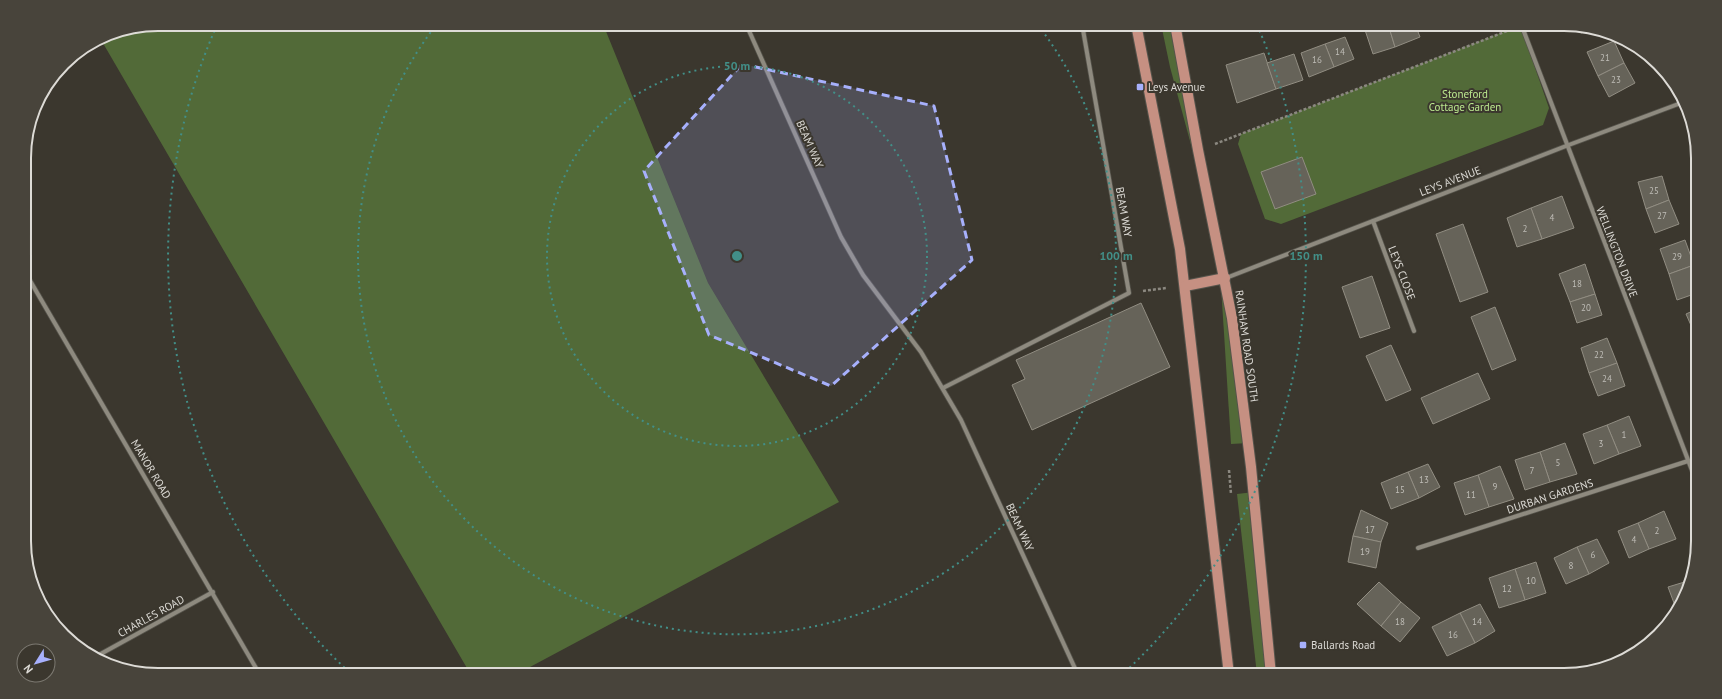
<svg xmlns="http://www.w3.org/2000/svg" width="1722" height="699" font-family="'PT Sans',sans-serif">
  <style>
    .green { fill: #526a38 }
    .building { fill: #666359; stroke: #918d82 }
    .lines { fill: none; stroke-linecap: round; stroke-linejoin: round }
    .street-casing { stroke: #56544c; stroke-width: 5.5 }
    .primary-casing { stroke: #56544c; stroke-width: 12 }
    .path { stroke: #8b8880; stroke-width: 2.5; stroke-dasharray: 3 2; stroke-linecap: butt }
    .street { stroke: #8e8a7f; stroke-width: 4 }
    .primary { stroke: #c69082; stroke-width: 10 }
    .marked { fill: #a7b0fc; fill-opacity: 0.2; stroke: #a7b0fc; stroke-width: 3; stroke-dasharray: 8 5; stroke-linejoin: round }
    .ring { fill: none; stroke: #428f88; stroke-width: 2; stroke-dasharray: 2 4 }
    .poi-dot { fill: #a7b0fc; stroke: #3b372e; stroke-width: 1.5 }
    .labels { text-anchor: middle; stroke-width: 4; stroke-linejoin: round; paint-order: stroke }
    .number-label { font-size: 9px; fill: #bfbdb7 }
    .poi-label { font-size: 11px; fill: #dddbd6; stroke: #3b372e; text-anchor: start }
    .park-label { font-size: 11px; fill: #bbe88e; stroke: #3b372e }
    .street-label { font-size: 11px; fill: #dddbd6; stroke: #3b372e }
    .rim { fill: none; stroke: #dddbd6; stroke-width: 2 }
    .centre { fill: #428f88; stroke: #3b372e; stroke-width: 2 }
    .ring-label { font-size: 12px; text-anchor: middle; font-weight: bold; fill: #428f88; stroke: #3b372e; stroke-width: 4; stroke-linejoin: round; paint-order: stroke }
  </style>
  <rect width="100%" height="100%" fill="#3b372e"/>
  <g class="green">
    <path d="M158,24h445l105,259 131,219 -324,173h-44l-371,-637 7,-4z"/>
    <path d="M1161,24h10l39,191 -40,-148z"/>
    <path d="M1516,27l6,3 27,78 -6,17 -262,99 -16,-5 -27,-75 3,-10z"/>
    <path d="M1225,277l24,166 -18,1 -10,-158z"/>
    <path d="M1254,492l17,183h-14l-20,-181z"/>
  </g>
  <g class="building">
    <path d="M1374,24h14l7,23 -22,7 -9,-27z"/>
    <path d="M1388,24h27l5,13 -25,10z"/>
    <path d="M1578,26l14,3 -11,4z"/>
    <path d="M1345,37l9,22 -20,8 -9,-23z"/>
    <path d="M1614,41l10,22 -26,13 -11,-24z"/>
    <path d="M1325,44l9,23 -25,10 -8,-24z"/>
    <path d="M1264,53l12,36 -39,14 -11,-38z"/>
    <path d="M1294,54l9,26 -27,9 -9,-26z"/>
    <path d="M1624,63l11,20 -26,14 -11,-21z"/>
    <path d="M1302,157l14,37 -41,15 -14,-37z"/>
    <path d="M1662,176l7,24 -23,9 -8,-27z"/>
    <path d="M1562,196l12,32 -32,11 -11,-31z"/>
    <path d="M1669,200l10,24 -24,9 -9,-24z"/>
    <path d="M1531,208l11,31 -25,8 -10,-29z"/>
    <path d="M1463,224l25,68 -28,10 -24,-68z"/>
    <path d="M1685,240l9,25 -25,9 -9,-25z"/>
    <path d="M1585,264l10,30 -25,8 -11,-28z"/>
    <path d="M1694,265l3,10v18l-20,7 -8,-26z"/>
    <path d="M1372,276l18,52 -30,10 -18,-51z"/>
    <path d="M1595,294l7,21 -25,8 -7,-21z"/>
    <path d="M1141,303l29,64 -138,63 -20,-45 13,-6 -9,-19z"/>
    <path d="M1495,307l21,53 -24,10 -21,-53z"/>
    <path d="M1697,309v30l-11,-25z"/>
    <path d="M1607,338l10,25 -28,10 -8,-25z"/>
    <path d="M1391,345l20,45 -25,11 -20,-45z"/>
    <path d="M1617,363l8,23 -27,10 -9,-23z"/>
    <path d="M1478,373l12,26 -57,25 -12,-26z"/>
    <path d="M1629,416l12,30 -22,8 -12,-29z"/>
    <path d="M1607,425l12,29 -25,10 -11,-30z"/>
    <path d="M1565,443l12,31 -27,8 -10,-30z"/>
    <path d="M1540,452l10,30 -25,8 -10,-30z"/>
    <path d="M1428,464l12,23 -21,11 -11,-26z"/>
    <path d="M1500,466l14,33 -25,8 -11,-32z"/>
    <path d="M1408,472l11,26 -28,11 -10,-26z"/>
    <path d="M1478,475l11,32 -24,8 -11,-32z"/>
    <path d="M1361,510l27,13 -7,19 -28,-6z"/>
    <path d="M1664,511l12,28 -27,10 -11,-26z"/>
    <path d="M1638,523l11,26 -20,9 -11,-27z"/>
    <path d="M1353,536l28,6 -5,26 -28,-6z"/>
    <path d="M1597,539l12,24 -20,11 -12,-27z"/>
    <path d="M1577,547l12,27 -23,10 -12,-26z"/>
    <path d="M1536,562l10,31 -21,7 -10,-31z"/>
    <path d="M1515,569l10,31 -26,8 -10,-30z"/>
    <path d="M1691,580v4l-14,27 -9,-24z"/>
    <path d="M1379,582l22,20 -20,24 -24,-22z"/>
    <path d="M1401,602l19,16 -20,24 -19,-16z"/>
    <path d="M1480,604l15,27 -20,12 -15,-30z"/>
    <path d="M1460,613l15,30 -28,13 -15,-29z"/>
  </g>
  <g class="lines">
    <g class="street-casing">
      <g id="street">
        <path d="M746,24l95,213 22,38 58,77 40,68 117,255"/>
        <path d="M1521,24l177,462"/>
        <path d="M1373,221l41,110"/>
        <path d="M25,272l235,403"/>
        <path d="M1226,278l340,-132 115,-43"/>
        <path d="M943,388l186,-95 -47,-269"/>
        <path d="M1418,548l270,-87"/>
        <path d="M97,656l116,-64"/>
        <path d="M1069,675l8,-3"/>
      </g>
    </g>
    <g class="primary-casing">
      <g id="primary">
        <path d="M1136,24l44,225 49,426"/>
        <path d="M1175,24l23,126 34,168 19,149 20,208"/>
        <path d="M1185,286l40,-8"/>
      </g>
    </g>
    <g class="path">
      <path d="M1215,144l292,-113"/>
      <path d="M1143,291l23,-3"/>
      <path d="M1229,470l2,24"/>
    </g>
    <use href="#street" class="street"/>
    <use href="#primary" class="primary"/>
  </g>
  <path class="marked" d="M742,64l192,42 38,154 -141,126 -122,-51 -65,-164z"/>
  <g class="ring">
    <circle cx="737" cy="256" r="190"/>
    <path d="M1038 25A379 379 0 1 1 436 25"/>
    <path d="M349 672A569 569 0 0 1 217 25M1257 25A569 569 0 0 1 1125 672"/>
  </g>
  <g class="poi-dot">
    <rect x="1136" y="83" width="8" height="8" rx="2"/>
    <rect x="1299" y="641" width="8" height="8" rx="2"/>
  </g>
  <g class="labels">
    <g class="number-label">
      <text x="1340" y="55">14</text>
      <text x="1605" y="61">21</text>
      <text x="1317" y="63">16</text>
      <text x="1616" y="83">23</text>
      <text x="1654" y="194">25</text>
      <text x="1662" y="219">27</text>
      <text x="1552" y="221">4</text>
      <text x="1525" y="232">2</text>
      <text x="1677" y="260">29</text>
      <text x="1577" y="287">18</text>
      <text x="1586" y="311">20</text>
      <text x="1599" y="358">22</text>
      <text x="1607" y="382">24</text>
      <text x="1624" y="438">1</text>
      <text x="1601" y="447">3</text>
      <text x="1558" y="466">5</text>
      <text x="1532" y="474">7</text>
      <text x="1424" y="483">13</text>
      <text x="1495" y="490">9</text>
      <text x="1400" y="493">15</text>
      <text x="1471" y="498">11</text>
      <text x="1370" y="533">17</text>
      <text x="1657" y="534">2</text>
      <text x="1634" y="543">4</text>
      <text x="1365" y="555">19</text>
      <text x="1593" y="558">6</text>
      <text x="1571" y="569">8</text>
      <text x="1531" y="584">10</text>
      <text x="1507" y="592">12</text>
      <text x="1400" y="625">18</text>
      <text x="1477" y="625">14</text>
      <text x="1453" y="638">16</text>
    </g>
    <g class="poi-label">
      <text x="1148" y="91">Leys Avenue</text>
      <text x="1311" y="649">Ballards Road</text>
    </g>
    <g class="park-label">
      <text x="1465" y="98">Stoneford<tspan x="1465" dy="13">Cottage Garden</tspan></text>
    </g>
    <g class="street-label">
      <text transform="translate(810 144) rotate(66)" y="4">BEAM WAY</text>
      <text transform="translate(1450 181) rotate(-21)" y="4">LEYS AVENUE</text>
      <text transform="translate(1124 212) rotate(80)" y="4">BEAM WAY</text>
      <text transform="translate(1617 252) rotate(69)" y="4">WELLINGTON DRIVE</text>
      <text transform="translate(1402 273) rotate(69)" y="4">LEYS CLOSE</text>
      <text transform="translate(1247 346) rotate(82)" y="4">RAINHAM ROAD SOUTH</text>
      <text transform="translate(151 469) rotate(59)" y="4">MANOR ROAD</text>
      <text transform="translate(1550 496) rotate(-18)" y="4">DURBAN GARDENS</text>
      <text transform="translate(1020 527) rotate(65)" y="4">BEAM WAY</text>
      <text transform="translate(151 616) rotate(-29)" y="4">CHARLES ROAD</text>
    </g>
  </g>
  <path d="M0 0H1722V699H0ZM158 31H1564A127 127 0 0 1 1691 158V541A127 127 0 0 1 1564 668H158A127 127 0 0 1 31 541V158A127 127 0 0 1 158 31Z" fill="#48443b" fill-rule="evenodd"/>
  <path class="rim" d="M158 31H1564A127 127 0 0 1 1691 158V541A127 127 0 0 1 1564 668H158A127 127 0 0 1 31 541V158A127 127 0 0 1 158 31Z"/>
  <circle cx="737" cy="256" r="6" class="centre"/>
  <g class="ring-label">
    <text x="737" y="70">50 m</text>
    <text x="1116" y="260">100 m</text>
    <text x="1306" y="260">150 m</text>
  </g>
  <g transform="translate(36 663) rotate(233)"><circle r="19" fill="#3b372e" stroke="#7c7971"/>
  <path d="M0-3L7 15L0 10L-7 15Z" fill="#a7b0fc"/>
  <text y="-6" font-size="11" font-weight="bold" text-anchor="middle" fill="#dddbd6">N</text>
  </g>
</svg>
